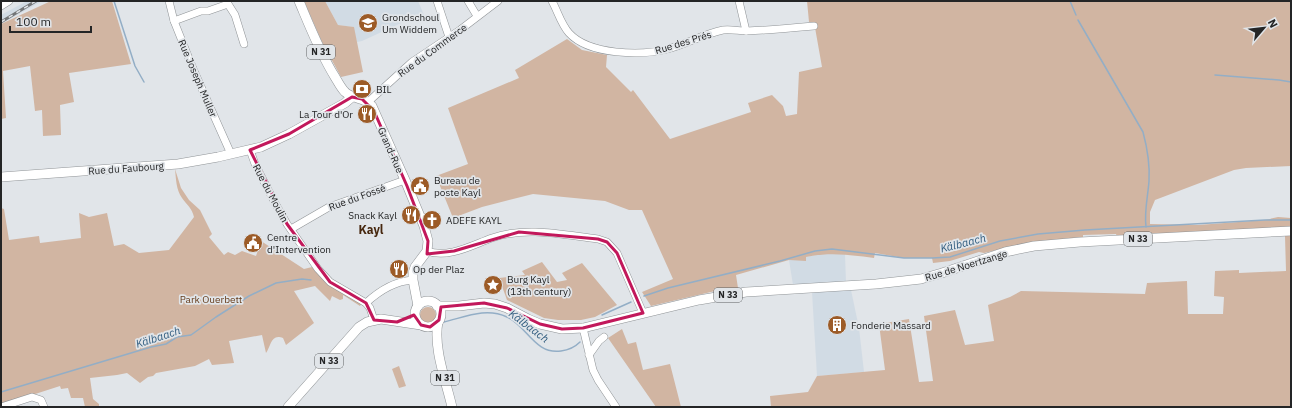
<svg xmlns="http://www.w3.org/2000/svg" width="1292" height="408" font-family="'IBM Plex Sans',sans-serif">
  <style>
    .built { fill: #d1dbe4 }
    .green { fill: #d1b5a2 }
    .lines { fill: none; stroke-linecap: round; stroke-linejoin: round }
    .stream { stroke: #93aec6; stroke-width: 1.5 }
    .minor-casing { stroke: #909497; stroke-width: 8 }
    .major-casing { stroke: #909497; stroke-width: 10 }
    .minor { stroke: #fff; stroke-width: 7 }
    .major { stroke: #fff; stroke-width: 9 }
    .rail-casing { stroke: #747678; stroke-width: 3 }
    .rail { stroke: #e1e5e9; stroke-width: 1.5; stroke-dasharray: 4.5; stroke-linecap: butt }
    .marked { fill: none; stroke: #c2185b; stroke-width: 3; stroke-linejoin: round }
    .labels { text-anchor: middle; stroke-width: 3.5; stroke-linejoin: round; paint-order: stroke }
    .shield { fill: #e1e5e9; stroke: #5d5f60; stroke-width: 1 }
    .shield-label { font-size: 9px; font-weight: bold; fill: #242526 }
    .poi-label { font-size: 10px; fill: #242526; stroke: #e1e5e9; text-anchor: start }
    .street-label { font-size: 10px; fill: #242526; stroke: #e1e5e9 }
    .park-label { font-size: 10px; fill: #653b19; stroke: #e1e5e9 }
    .water-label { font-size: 11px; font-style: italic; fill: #2f5b7e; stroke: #e1e5e9 }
    .quarter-label { font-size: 12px; font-weight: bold; fill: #46270e; stroke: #e1e5e9 }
  </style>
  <rect width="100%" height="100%" fill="#e1e5e9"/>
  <g class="built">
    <path d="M27,1h15l-41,23v-9z"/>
    <path d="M325,1h93l6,14 -14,4 -48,22 -5,1 -4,-15 -15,-2z"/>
    <path d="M821,254h24l1,29 -53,2 -4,-25h17v-3z"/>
    <path d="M851,290l8,38 5,44 -47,4 -5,-84z"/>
  </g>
  <g class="green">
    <path d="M51,1h61l19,63 -62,9 5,29 -14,3 1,30 -18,1 -1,-26 -7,1 -5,-45 -27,5 3,47 -5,1v-95z"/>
    <path d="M304,1h21l13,24 16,2 9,45 -22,5 -19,-35z"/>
    <path d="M807,1h484v165l-45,2 -12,2 -79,30 -5,12v12l48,1 67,-5 13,-3 13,1v10l-174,9 -1,-3 -33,1v2l-52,5 -47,11 -5,-1 -29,9 -17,2 -1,-5h-28l-29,-5 -1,5c-24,-3 -44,-6 -68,-1v4l-17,-1 -53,15 2,13 -23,3 -64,15 -9,-14 31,-13 -31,-69h-13l-24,-9 -72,-7 -51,13 -29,11 -17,-42 32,-12 -20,-56 71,-30 -4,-8 52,-31 15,11 25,5 -1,12 25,25 2,-2 37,49 81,-27 -3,-9 24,-8 11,11 3,10 11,-2 2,-42 23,-5 -8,-45h-5z"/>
    <path d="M175,169l6,19 8,12 11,10 12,24 -3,3 15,18 4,-3 7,3 7,-4 14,5 5,-15 43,28 8,-2 49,37 -1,2 -17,-11v4l-3,1 -8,-4 -2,5 -15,-15 -21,5 20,32 -28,22 -3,-7c-12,-5 -12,8 -17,15l-4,-18 -33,6 5,22 -22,2 -3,-6 -14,7 -39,7 -3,3 -5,1 -8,6 -13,-10 -10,2 -27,3 3,21 6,5v3h-14l-2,-9h-12l-3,-10 -7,1 -1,-3 -59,19v-197l3,1 5,31 30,-4 1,7 41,-5 -2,-25 10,4 18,-4 7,33 10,-2 15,9 30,-3 25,-33c-2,-9 -7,-12 -12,-19 -6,-8 -6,-20 -7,-29z"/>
    <path d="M1285,236h6v171h-520l-1,-11 38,-4 9,-16 68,-6 -6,-46 30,-5 10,63 14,-1 -9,-65 31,-6 10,35 29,-4 -6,-36 22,-8 11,-6 124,3 2,-11 40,-2 1,33h35l1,-17 -10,-1 1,-25 24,-1v3l47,-2z"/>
    <path d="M542,262l15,20 10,-2 -5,-7 20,-10 35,42 -22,12 -14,3h-23l-14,-2 -37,-18 -8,-22 26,-3 -3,-4z"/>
    <circle cx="428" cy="315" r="8"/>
    <path d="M622,329l6,15 8,-2 7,28 27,-6 11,43h-25l-48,-69z"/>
    <path d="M399,366l7,20 -7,2 -7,-19z"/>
  </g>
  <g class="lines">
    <g class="stream">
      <path d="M114,1l21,65 9,16"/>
      <path d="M1070,1l6,14"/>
      <path d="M1078,20l65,112c4,15 7,33 6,49 -1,15 -5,30 -3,46"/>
      <path d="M1215,75l64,5 12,2"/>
      <path d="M644,296l24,-8 112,-27 35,-10 17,-2 72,9h28l18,-1 50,-16 38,-7 47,-4 180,-10h26"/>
      <path d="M602,315l29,-13"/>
      <path d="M444,322c21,-5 42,-15 63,-5 20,9 28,38 54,34 8,-1 14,-4 19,-9"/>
      <path d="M1,392l150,-45 15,-3 11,-7 14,-2 25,-18 33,-21 27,-13 26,-4 9,1"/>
    </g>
    <g class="minor-casing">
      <g id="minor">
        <path d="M169,1l5,20 20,50 37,83"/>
        <path d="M437,1l12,36"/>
        <path d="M468,1l9,15"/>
        <path d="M552,1c6,11 9,23 17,32 20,22 72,23 99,16 18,-5 36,-15 55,-19 8,-1 16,1 24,1 23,-1 45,-3 67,-5"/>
        <path d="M739,1l7,30"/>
        <path d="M1,6l8,-5"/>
        <path d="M174,21l27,-10h7l20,-7 7,11 9,29"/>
        <path d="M368,102l44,-40 48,-32 38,-29"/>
        <path d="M250,150l5,14 20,39 12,21 31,45 12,13 36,21 4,5 4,12"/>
        <path d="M291,229l38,-22 76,-27"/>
        <path d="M427,251c21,8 45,-6 65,-13 34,-12 72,-3 106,1l9,3 10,11 26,60"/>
        <path d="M366,303c13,-12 30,-22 47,-23"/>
        <path d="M583,328l10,42 5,10 18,27"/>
        <path d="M589,355l10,-14 5,-4"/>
        <path d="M1,407l31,-10 9,3 3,7"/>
      </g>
    </g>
    <g class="major-casing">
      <g id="major">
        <path d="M299,1c11,26 21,52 36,76 3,5 6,11 10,15 9,8 20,5 27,14l33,74 19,46 4,15 -1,10 -12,16 -2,6v7l5,26"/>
        <path d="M1,177l177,-13 40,-7 43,-10 28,-13 56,-31 7,-6"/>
        <circle cx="428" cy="314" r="13"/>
        <path d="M437,306h22l25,-3 11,1 12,4 21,11 12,5 22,5 21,-1 116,-28 47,-8 130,-8 45,-5 21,-6 63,-21 29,-6 46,-4 211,-11"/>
        <path d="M438,322c-5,26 8,59 14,85"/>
        <path d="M288,407l71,-80 8,-5 14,-3 40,6"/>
      </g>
    </g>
    <use href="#minor" class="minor"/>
    <use href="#major" class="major"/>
    <g class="rail-casing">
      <path id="rail" d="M1,22l35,-21"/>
    </g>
    <use href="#rail" class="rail"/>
  </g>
  <path class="marked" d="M352,97l10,2 12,12 33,75 21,55 -1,13 27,-3 65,-19 79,7 9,3 10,11 26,60 -60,15 -21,1 -22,-5 -33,-16 -23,-5 -43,4 -2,13 -9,7 -9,-2 -7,-10 -17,7 -23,-2 -8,-17 -36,-21 -43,-58 -37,-74 39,-16z"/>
  <defs>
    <g id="school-disc" transform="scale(1)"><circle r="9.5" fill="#9c5b27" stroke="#e1e5e9"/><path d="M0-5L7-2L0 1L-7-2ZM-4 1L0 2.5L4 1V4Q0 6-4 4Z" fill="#fff"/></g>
    <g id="bank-disc" transform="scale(1)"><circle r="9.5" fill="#9c5b27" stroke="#e1e5e9"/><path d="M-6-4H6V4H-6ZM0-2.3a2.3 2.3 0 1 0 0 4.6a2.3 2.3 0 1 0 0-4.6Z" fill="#fff"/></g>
    <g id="restaurant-disc" transform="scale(1)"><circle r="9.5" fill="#9c5b27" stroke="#e1e5e9"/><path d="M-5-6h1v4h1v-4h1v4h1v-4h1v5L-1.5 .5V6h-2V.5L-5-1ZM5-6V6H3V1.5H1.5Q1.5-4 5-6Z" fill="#fff"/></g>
    <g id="civic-disc" transform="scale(1)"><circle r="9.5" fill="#9c5b27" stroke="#e1e5e9"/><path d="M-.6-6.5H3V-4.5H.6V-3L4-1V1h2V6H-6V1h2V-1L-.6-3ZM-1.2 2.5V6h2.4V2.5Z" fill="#fff"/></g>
    <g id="church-disc" transform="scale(1)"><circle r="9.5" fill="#9c5b27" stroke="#e1e5e9"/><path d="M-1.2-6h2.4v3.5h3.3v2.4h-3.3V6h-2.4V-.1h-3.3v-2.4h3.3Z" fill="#fff"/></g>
    <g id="sight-disc" transform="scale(1)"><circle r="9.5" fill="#9c5b27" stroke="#e1e5e9"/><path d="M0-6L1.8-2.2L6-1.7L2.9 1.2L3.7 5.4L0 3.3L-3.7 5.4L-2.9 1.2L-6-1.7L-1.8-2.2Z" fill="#fff"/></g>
    <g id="building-disc" transform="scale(1)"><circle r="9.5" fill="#9c5b27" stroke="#e1e5e9"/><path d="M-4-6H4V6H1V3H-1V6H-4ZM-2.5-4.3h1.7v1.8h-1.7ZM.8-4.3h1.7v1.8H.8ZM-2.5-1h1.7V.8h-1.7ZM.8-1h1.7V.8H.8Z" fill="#fff"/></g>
  </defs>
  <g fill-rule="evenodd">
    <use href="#school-disc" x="368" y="23"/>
    <use href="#bank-disc" x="362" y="89"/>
    <use href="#restaurant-disc" x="367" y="114"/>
    <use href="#civic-disc" x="420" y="186"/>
    <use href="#restaurant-disc" x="411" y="215"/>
    <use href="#church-disc" x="432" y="220"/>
    <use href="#civic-disc" x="253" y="243"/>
    <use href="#restaurant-disc" x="399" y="269"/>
    <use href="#sight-disc" x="493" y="285"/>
    <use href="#building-disc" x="837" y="325"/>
  </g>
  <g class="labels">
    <g class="shield">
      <rect x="307" y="45" width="28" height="14" rx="3"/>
      <rect x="1124" y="232" width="28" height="14" rx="3"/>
      <rect x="714" y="288" width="28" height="14" rx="3"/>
      <rect x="315" y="354" width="28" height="14" rx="3"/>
      <rect x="431" y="371" width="28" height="14" rx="3"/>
    </g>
    <g class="shield-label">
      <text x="321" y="55">N 31</text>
      <text x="1138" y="242">N 33</text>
      <text x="728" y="298">N 33</text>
      <text x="329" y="364">N 33</text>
      <text x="445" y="381">N 31</text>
    </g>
    <g class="poi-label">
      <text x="382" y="21">Grondschoul<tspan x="382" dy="12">Um Widdem</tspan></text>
      <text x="376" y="93">BIL</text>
      <text x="353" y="118" text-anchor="end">La Tour d'Or</text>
      <text x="434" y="184">Bureau de<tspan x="434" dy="12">poste Kayl</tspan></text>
      <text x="397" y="219" text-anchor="end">Snack Kayl</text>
      <text x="446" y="224">ADEFE KAYL</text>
      <text x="267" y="241">Centre<tspan x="267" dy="12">d'Intervention</tspan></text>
      <text x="413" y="273">Op der Plaz</text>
      <text x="507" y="283">Burg Kayl<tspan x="507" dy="12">(13th century)</tspan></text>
      <text x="851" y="329">Fonderie Massard</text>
    </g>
    <g class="street-label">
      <text transform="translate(683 42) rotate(-17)" y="4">Rue des Prés</text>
      <text transform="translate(432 50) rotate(-36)" y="4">Rue du Commerce</text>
      <text transform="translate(198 78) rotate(67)" y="4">Rue Joseph Muller</text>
      <text transform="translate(391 150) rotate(66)" y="4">Grand-Rue</text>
      <text transform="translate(126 168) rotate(-4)" y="4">Rue du Faubourg</text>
      <text transform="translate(271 193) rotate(62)" y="4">Rue du Moulin</text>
      <text transform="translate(357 197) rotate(-20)" y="4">Rue du Fossé</text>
      <text transform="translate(966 265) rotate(-17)" y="4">Rue de Noertzange</text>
    </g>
    <g class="park-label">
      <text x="211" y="303">Park Ouerbett</text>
    </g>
    <g class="water-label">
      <text transform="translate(963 243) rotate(-14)" y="4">Kälbaach</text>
      <text transform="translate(529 326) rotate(37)" y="4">Kälbaach</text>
      <text transform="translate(158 337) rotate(-18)" y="4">Kälbaach</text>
    </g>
    <g class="quarter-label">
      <text x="371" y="234">Kayl</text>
    </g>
  </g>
  <rect width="1292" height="408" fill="none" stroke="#242526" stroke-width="4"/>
  <g transform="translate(1264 28) rotate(62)" stroke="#e1e5e9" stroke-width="3" paint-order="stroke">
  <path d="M0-3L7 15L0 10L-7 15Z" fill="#242526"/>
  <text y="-6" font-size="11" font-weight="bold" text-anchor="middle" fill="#242526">N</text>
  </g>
  <path d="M10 26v6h81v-6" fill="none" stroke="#242526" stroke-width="2"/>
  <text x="16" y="26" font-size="12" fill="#242526" stroke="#e1e5e9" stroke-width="3" paint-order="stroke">100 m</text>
</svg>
